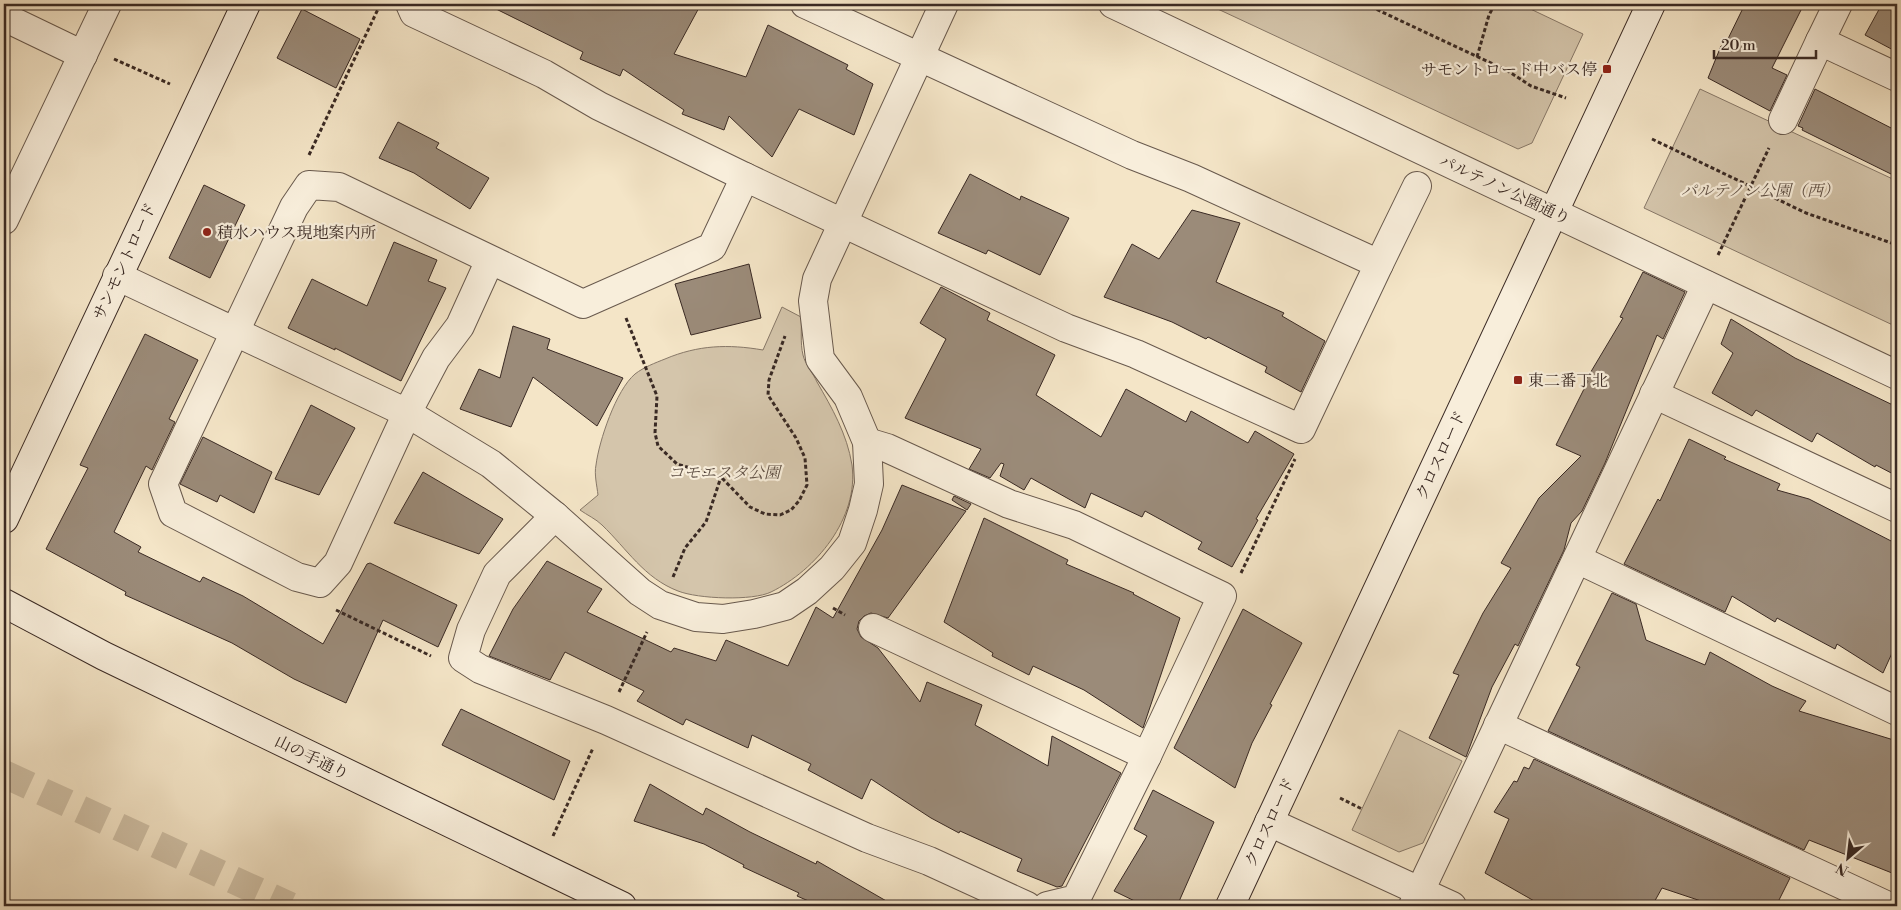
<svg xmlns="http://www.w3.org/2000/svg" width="1901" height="910" font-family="'Libre Bodoni','Noto Serif JP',serif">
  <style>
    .green { fill: #d4c5ab; stroke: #877868 }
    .building { fill: #9b8b79; stroke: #3a2a24 }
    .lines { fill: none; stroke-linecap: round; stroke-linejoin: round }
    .highway-tunnel { stroke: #cfc0a6; stroke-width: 28; stroke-dasharray: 28 14; stroke-linecap: butt }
    .street-casing { stroke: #68594d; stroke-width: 30 }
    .secondary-casing { stroke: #3a2a24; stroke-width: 30 }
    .path { stroke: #3a2a24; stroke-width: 3; stroke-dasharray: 4 2.5; stroke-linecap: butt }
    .street { stroke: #f8eedb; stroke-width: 28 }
    .secondary { stroke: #f8eedb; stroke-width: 28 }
    .poi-dot { fill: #8f2418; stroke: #f8eedb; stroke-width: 2 }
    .labels { text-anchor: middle; stroke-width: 4.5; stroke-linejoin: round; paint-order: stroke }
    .poi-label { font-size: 16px; fill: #3a2a24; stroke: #f8eedb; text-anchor: start }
    .street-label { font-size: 16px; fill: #3a2a24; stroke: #f8eedb }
    .park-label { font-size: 16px; font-style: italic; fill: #605146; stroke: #f8eedb }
  </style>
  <rect width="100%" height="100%" fill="#f4e5c7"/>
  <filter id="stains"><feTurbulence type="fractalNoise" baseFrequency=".004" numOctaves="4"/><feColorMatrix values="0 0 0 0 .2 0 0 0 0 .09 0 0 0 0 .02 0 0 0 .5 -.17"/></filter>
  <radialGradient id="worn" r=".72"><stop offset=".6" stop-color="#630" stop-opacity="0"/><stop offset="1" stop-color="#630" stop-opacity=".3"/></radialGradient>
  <g class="green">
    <path d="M1207,4h313l63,30 -51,109 -14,6z"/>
    <path d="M1700,89l197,92v146l-253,-119z"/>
    <path d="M782,307l19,10c1,12 -1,26 2,38 2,9 10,18 14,27 15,26 30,52 35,83 7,53 -36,105 -81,127 -18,9 -73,7 -93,-1 -34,-13 -51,-42 -76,-66 -6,-6 -15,-10 -22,-15l18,-15c-1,-9 -4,-21 -2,-30 3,-24 20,-75 39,-91 9,-7 20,-11 30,-15 33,-14 63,-15 98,-9z"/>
    <path d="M1399,730l63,31 -39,82 -24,9 -47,-22z"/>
  </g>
  <g class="building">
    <path d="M486,4h215l-27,50 72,23 22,-52 80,40 -2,4 27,15 -19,51 -55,-26 -27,48 -43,-41 -5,14 -42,-16 2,-4 -61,-41 -3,7 -40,-17 3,-7z"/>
    <path d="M1745,4h59l-32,64 15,7 -17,36 -62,-33 13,-32 3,1z"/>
    <path d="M1882,4h15v48l-32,-17z"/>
    <path d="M302,9l58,30 -24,49 -59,-30z"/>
    <path d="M1815,89l82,42v46l-95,-47 1,-2 -5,-2z"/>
    <path d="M398,122l41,21 -3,5 53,30 -19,31 -56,-36 -35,-15z"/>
    <path d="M970,174l50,26 1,-4 48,22 -29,57 -52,-25 -2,4 -48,-21z"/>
    <path d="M204,185l41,20 -35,73 -41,-20z"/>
    <path d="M1192,210l48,13 -24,59 68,31 -2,3 43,25 -24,51 -36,-20 2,-5 -59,-30 -2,2 -34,-17 -68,-25 28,-53 27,15z"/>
    <path d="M394,242l43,18 -9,21 18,7 -45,93 -66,-33v2l-47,-22 24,-49 55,27z"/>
    <path d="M749,264l12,54 -70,17 -16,-51z"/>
    <path d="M1643,272l42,20 -22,47 -6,-4 -52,128 -23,48 -11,12 -7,27 -46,96 -3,-2 -23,43 -26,70 -37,-19 30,-63 -6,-2 30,-60 28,-45 -10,-5 38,-65 42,-42 -25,-11 32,-64 -2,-1 37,-62 -3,-1z"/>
    <path d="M941,287l49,26 -3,7 68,35 -19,40 65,42 25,-48 60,33 5,-11 57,32 7,-12 39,23 -38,65 2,1 -26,47 -34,-18 4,-7 -57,-31 -3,6 -51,-24 -6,15 -54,-30 -7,12 -24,-14 4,-12 -3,-1 -11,15 -21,-9 12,-20 -76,-31 41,-79 -26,-16z"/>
    <path d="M1731,319l64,39 102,49v69l-21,-11 -1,2 -58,-34 -5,9 -56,-32 -4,6 -40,-23 21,-40 -12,-9z"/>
    <path d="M513,326l37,13 -3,10 76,29 -26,48 -64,-49 -22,50 -51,-18 19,-40 21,9z"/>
    <path d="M145,334l53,26 -29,59 6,3 -23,48 -6,-4 -32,66 27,15 -3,5 62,30 3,-5 40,19 80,48 44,-80 3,-1 87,42 -19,42 -55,-27 -37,83 -52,-24 -62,-36 -107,-48 1,-3 -80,-43 42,-81 -8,-3z"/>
    <path d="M311,405l44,23 -36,67 -44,-16z"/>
    <path d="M203,437l69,35 -18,41 -34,-18 -3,7 -37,-18z"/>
    <path d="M1689,439l37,18 -2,2 56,25 -3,6 32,9 88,45v98l-14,31 -46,-29 -2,5 -58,-31 -2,4 -43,-26 -7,16 -101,-48 34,-65 2,2z"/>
    <path d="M423,472l80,47 -24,35 -85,-31z"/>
    <path d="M902,485l64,26 -78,107 -17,-5 -7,3 -5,5 -2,8 4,8 17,11 42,54 7,-20 55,23 -7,20 73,41 4,-30 69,37 -59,113 -5,1 -40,-16 5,-12 -62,-28 -1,2 -28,-15 -60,-39 -9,20 -54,-29 3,-6 -59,-29 -4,13 -62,-29 -3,6 -46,-24 7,-10 -79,-39 -15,28 -61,-24 24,-47 34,-48 55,28 -15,23 84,40 3,-4 42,13 10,-21 62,26 28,-59 17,11 49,-88z"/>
    <path d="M954,496l17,8 -4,6 -15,-10z"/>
    <path d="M984,518l84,42 -2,4 68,29 -1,1 47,24 -37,110 -59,-38 -51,-24 -4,9 -37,-19 1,-3 -49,-31z"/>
    <path d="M1612,593l24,11 10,36 59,25 5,-13 62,34 34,15 -7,10 98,30v134l-88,-35 -5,10 -256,-119 32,-64 -4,-2z"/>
    <path d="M1243,609l59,34 -32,61 2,1 -20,38 -17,45 -61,-40z"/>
    <path d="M461,709l109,52 -16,39 -112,-55z"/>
    <path d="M1534,759l256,119 -14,28h-60l-54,-18 -10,18h-109l-58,-33 24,-54 -15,-7 20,-31 3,1 7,-15 5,2z"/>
    <path d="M650,784l53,31 3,-7 44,24 66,32 1,-3 78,45h-75l-23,-10 2,-3 -56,-26 1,-2 -40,-21 -70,-23z"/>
    <path d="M1153,790l61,32 -37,84h-32l-31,-15 33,-55 -13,-7z"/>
  </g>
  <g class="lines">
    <path class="highway-tunnel" d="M4,774l286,132"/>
    <g class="street-casing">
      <g id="street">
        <path d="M410,4l4,9 130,61 55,32 146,71"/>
        <path d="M1113,4l784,371"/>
        <path d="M1838,4l-18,37 77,36"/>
        <path d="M4,17l79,38"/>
        <path d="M1783,120l37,-79"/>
        <path d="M4,220l103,-216"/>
        <path d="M490,260l-30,66 -24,32 -29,55 -69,150 -18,20 -23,-6 -124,-64 -10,-29 131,-277 15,-22 30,2 244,117 129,-57 33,-70 321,151 70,26 165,75 78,-165 -188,-86 -59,-23 -327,-151"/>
        <path d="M1379,264l38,-78"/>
        <path d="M117,276l290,137 84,51 64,52 85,76 20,13 36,12 27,2 31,-5 31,-8 22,-15 25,-23 20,-25 11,-33 6,-26 -2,-42 -19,-45 -28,-38 -7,-58 4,-22 127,-275"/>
        <path d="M1654,394l243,114"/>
        <path d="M867,442l20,6 122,56 65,21 148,71 -75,160 -71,143 -29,7"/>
        <path d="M555,516l-58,58 -26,56 -8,28 17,11 126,51 261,118 62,23 98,45"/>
        <path d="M1577,559l320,152"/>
        <path d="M873,628l274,128"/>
        <path d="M1498,725l390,181"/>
        <path d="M1269,822l183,84"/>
        <path d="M1413,906l293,-621"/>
      </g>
    </g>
    <g class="secondary-casing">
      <g id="secondary">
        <path d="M4,519l242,-515"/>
        <path d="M4,603l100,53 518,250"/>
        <path d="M1230,906l421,-902"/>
      </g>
    </g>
    <g class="path">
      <path d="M1365,4l143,67 23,15 35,12"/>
      <path d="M1477,57l12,-42 6,-11"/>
      <path d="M114,59l56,25"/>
      <path d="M1652,139l154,74 91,32"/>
      <path d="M309,155l70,-148"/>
      <path d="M1718,255l51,-107"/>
      <path d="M626,318l31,78 -2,37 3,13 19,18 44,13 29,30 15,7 15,1 11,-5 8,-9 8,-16 -2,-27 -9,-20 -28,-43 1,-15 16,-44"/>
      <path d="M1241,573l54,-114"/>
      <path d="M673,577l12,-29 21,-26 15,-45"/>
      <path d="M833,608l12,7"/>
      <path d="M336,610l95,46"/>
      <path d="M619,692l28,-60"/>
      <path d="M1340,798l22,11"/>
      <path d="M553,836l40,-88"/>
    </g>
    <use href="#street" class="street"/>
    <use href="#secondary" class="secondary"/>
  </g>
  <g class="poi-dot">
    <rect x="1602" y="64" width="10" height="10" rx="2.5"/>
    <circle cx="207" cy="232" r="5"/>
    <rect x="1513" y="375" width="10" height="10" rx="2.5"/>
  </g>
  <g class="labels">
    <g class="poi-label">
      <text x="1597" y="75" text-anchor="end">サモントロード中バス停</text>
      <text x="217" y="238">積水ハウス現地案内所</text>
      <text x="1528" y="386">東二番丁北</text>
    </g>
    <g class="street-label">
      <text transform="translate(1505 189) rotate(25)" y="6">パルテノン公園通り</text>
      <text transform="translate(124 261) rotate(-65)" y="6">サンモントロード</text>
      <text transform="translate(1440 455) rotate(-65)" y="6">クロスロード</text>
      <text transform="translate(312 757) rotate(26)" y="6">山の手通り</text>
      <text transform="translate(1269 822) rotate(-65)" y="6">クロスロード</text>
    </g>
    <g class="park-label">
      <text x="1760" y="196">パルテノン公園（西）</text>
      <text x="724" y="478">コモエスタ公園</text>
    </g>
  </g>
  <rect width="1901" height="910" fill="none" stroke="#f4e5c7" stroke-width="20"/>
  <rect x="5" y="5" width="1891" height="900" fill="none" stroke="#3a2a24" stroke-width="2.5"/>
  <rect x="10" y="10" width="1881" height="890" fill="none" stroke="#3a2a24"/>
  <g transform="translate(1848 858) rotate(208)" stroke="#f8eedb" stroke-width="4" paint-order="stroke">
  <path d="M0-4L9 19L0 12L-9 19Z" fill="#3a2a24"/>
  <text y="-8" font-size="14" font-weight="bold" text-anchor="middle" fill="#3a2a24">N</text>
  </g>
  <path d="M1714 50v8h102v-8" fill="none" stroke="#3a2a24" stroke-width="2.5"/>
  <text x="1721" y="50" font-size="15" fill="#3a2a24" stroke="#f8eedb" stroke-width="4" paint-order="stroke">20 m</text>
  <rect width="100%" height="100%" filter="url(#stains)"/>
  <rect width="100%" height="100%" fill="url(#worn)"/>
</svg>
